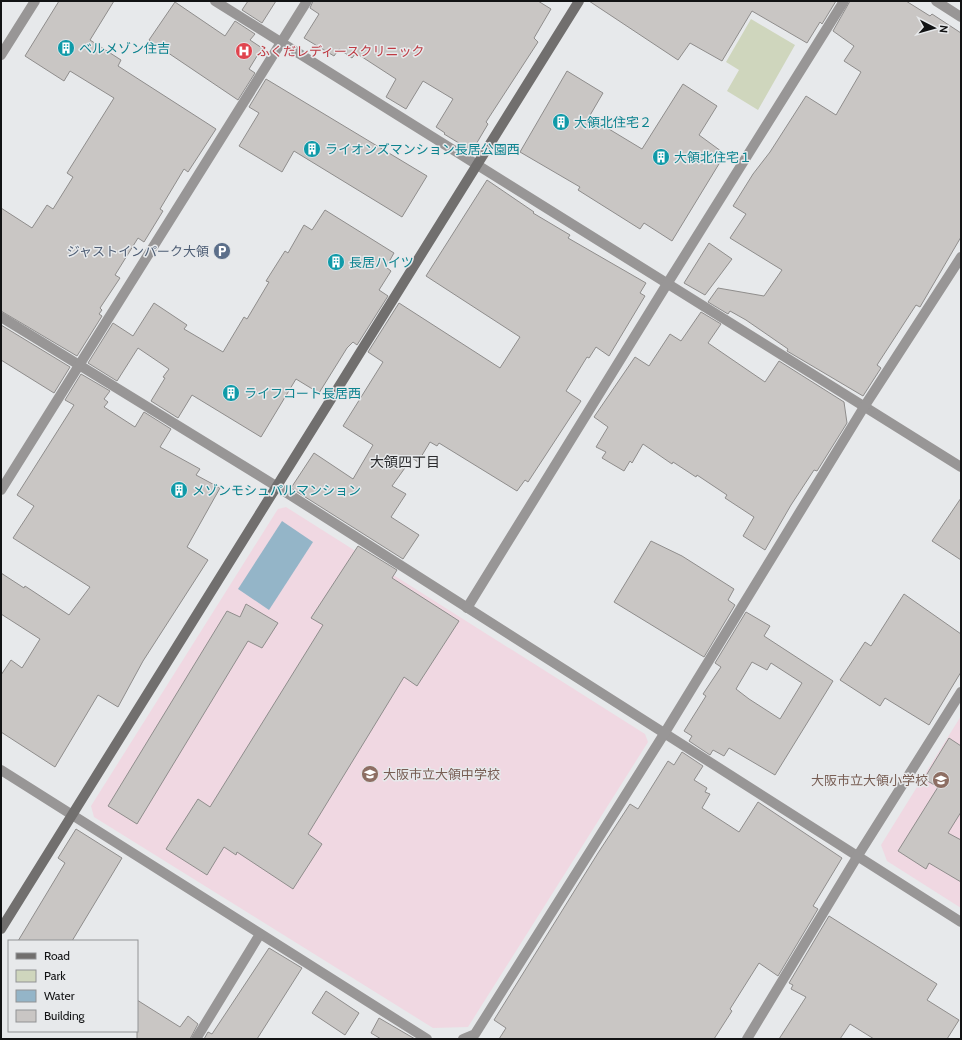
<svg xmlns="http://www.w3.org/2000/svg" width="962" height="1040" font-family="Cabin,'Noto Sans JP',sans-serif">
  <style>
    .education { fill: #f0d8e2 }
    .green { fill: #cfd6bd }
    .water { fill: #94b5c8 }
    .building { fill: #c9c6c4; stroke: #8f8d8c; fill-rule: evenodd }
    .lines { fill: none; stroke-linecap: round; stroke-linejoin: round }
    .street { stroke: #989696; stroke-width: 10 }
    .secondary { stroke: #716f6e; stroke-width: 10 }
    .labels { text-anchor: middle; stroke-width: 3; stroke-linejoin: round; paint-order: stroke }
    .culture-label { font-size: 13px; fill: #0d838f; stroke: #e7e9eb; text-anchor: start }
    .health-label { font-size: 13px; fill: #be3a42; stroke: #e7e9eb; text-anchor: start }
    .service-label { font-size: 13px; fill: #4e5e75; stroke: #e7e9eb; text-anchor: end }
    .education-label { font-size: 13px; fill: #785e54; stroke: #e7e9eb; text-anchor: start }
    .neighbourhood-label { font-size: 14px; fill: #2a2b2d; stroke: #e7e9eb }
  </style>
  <rect width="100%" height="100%" fill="#e7e9eb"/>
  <g class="education">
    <path d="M286,507l359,227 3,8 -180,285 -35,1 -339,-211 -3,-11 185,-294 2,-3z"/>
    <path d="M961,716v192l-74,-47 -6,-16z"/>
  </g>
  <path class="green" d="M751,19l44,26 -37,65 -31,-19 12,-21 -13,-8z"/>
  <path class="water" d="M282,521l31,21 -44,68 -31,-21z"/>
  <g class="building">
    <path d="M59,1h55l-24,39 31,20 -3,6 98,63 -28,43 -4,-3 -24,40 3,2 -19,31 -6,-4 -23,37 5,3 -20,30 2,2 -3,4 3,2 -25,40 -76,-45v-103l31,20 15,-23 6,4 20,-32 -6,-4 47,-75 -44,-27 -6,10 -39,-25z"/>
    <path d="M248,1h28l-14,22 -20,-13z"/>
    <path d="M313,1h225l13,8 -17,29 4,4 -52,80 2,2 -16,27 -28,-17 1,-1 -9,-6 17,-28 -30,-18 -17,28 -20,-12 10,-18 -40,-26 -4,5 -13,-9 -5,7 -30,-18 15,-24 -9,-6z"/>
    <path d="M589,1h247l-14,23 -2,-2 -13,21 -55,-32 -30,50 -32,-18 -12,17z"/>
    <path d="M850,1h56l24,15 2,-2 29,19v204l-41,70 -4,-2 -39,60 4,3 -18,28 -76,-45 1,-2 -42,-29 -16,-9 -2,3 -20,-12 10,-14 46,8 18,-26 -52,-32 16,-24 -13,-8 20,-32 17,-22 36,-56 30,19 25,-43 -17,-11 10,-15 -21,-15z"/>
    <path d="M175,2l50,34 10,-15 20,13 -5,6 12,8 -13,21 6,4 -17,27 -89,-60z"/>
    <path d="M567,71l36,22 -14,24 53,32 41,-65 34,22 -18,29 26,19 -53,87 -28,-18 -4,6 -62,-39 2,-3 -60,-35z"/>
    <path d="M266,79l161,97 -25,41 -108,-66 -12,21 -43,-26 20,-33 -10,-6z"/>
    <path d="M487,180l47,32 -1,1 37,22 -2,3 78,45 -6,10 5,3 -36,60 -13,-9 -7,11 -2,-1 -21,34 15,10 -53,81 -3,-2 -8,11 -78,-48 -2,3 -7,-4 -12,20 -6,-4 -20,28 14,8 -15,23 28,18 -16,24 -112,-71 23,-35 39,26 20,-34 -30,-19 40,-64 -15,-10 31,-49 101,65 20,-31 -94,-61z"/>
    <path d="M325,210l69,43 -8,14 5,4 -12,19 9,6 -31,49 -4,-3 -6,6 -28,45 -23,-14 -35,58 -69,-42 -14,23 -27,-17 14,-23 -2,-1 6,-8 -31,-21 -21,33 -29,-18 25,-40 20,13 21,-33 33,22 -3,4 39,23 21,-35 3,2 22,-37 -3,-1 19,-30 3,2 16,-28 8,5z"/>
    <path d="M709,243l23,16 -27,36 -21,-12z"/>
    <path d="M701,312l20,12 -13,19 57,39 14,-21 65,41 3,21 -30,48 -3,-1 -23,35 -26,45 -22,-14 11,-19 -29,-19 2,-3 -30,-20 -1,2 -23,-15 -1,2 -29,-20 -11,19 -2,-2 -6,10 -22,-13 4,-6 -10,-5 12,-20 -14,-10 41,-60 14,9 21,-32 11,7z"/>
    <path d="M1,325l69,42 -16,26 -53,-33z"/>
    <path d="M81,374l29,17 -6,8 4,3 -4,5 31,20 9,-15 27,17 -11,18 40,22 -4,6 24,13 -33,59 21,13 -65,101 -25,46 -20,-12 -43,72 -54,-35v-57l10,-15 11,8 18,-29 -39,-25v-41l23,15 1,-2 44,29 21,-28 -77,-49 21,-32 -17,-11 57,-90 -9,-5z"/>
    <path d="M961,498v62l-29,-19z"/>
    <path d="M651,541l31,15 52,33 -6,11 7,5 -31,52 -90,-55z"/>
    <path d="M358,546l39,24 -5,8 67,43 -42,65 -13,-9 -96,157 14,10 -29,45 -56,-37 -1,3 -12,-8 -17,28 -41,-26 32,-50 12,8 113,-182 -12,-7z"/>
    <path d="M904,594l57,40v38l-32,53 -44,-27 -5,8 -40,-26 25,-38 6,4z"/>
    <path d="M246,604l32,19 -16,25 -14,-7 -111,183 -29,-18 119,-195 13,6z"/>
    <path d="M746,612l24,14 -6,10 69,45 -58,94 -46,-27 -5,8 -11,-6 -3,5 -21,-14 3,-5 -8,-5 22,-35 -3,-2 18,-27 -6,-4zM752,662l15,8 4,-7 31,20 -22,36 -31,-20 -13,-10z"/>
    <path d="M949,738l12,8v66l-13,21 13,7v42l-32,-19 -3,6 -28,-18 40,-64 -14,-8z"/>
    <path d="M682,752l21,14 -9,14 13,8 -2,4 5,2 -8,14 37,24 19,-30 84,56 -29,48 5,3 -40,67 -19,-13 -29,46 2,2 -18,28h-215l7,-11 -12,-8 104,-167 32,-49 8,5 30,-48 6,4z"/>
    <path d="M76,829l46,29 -50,83h-54l47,-78 -7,-5z"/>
    <path d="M829,916l108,68 -10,16 32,20 -12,19h-73l-24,-15 -10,15h-61l27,-42 -15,-8 2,-4 -4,-2z"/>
    <path d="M269,948l33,20 -45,71h-53l4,-7 4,2z"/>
    <path d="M326,991l33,22 -14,22 -33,-22z"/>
    <path d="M137,1000l43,27 8,-11 10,8 -8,15h-53z"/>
    <path d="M379,1018l36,21h-34l-10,-6z"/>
  </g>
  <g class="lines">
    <g class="street">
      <path d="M215,1l746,466"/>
      <path d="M936,1l25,16"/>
      <path d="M1,55l34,-54"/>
      <path d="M1,317l275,169 685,436"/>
      <path d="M1,490l306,-489"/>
      <path d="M467,608l200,-324 177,-283"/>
      <path d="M1,770l426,269"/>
      <path d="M196,1039l64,-105"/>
      <path d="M463,1039l12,-5 189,-300 200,-327 97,-150"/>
      <path d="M747,1039l110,-182 104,-165"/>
    </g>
    <path class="secondary" d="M1,929l578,-928"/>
  </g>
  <defs>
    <g id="building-disc" transform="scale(0.9)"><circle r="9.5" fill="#0f9aa8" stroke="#e7e9eb"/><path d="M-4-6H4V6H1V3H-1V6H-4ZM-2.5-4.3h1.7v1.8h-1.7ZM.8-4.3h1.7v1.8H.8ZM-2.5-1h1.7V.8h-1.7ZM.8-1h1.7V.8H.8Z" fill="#fff"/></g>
    <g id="hospital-disc" transform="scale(0.9)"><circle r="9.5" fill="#e0444e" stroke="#e7e9eb"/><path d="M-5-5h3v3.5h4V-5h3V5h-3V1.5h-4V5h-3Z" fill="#fff"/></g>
    <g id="parking-disc" transform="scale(0.9)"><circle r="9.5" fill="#5c6f8a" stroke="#e7e9eb"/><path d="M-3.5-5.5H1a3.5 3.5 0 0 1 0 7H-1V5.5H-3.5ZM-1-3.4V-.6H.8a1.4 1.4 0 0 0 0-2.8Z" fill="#fff"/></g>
    <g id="school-disc" transform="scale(0.9)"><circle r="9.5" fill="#8d6e63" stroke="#e7e9eb"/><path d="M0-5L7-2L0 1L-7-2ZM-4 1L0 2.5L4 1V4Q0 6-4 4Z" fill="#fff"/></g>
  </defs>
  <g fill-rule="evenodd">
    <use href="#building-disc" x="66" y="48"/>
    <use href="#hospital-disc" x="244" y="51"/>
    <use href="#building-disc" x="561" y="122"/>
    <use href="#building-disc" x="312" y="149"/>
    <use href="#building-disc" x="661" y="157"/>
    <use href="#parking-disc" x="222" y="251"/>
    <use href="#building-disc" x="336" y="262"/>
    <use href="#building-disc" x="231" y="393"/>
    <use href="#building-disc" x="179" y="490"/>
    <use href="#school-disc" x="370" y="774"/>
    <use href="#school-disc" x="941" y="780"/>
  </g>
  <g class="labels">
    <g class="culture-label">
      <text x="79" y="53">ベルメゾン住吉</text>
      <text x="574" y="127">大領北住宅２</text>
      <text x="325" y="154">ライオンズマンション長居公園西</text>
      <text x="674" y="162">大領北住宅１</text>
      <text x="349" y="267">長居ハイツ</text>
      <text x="244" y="398">ライフコート長居西</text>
      <text x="192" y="495">メゾンモシュパルマンション</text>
    </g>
    <g class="health-label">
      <text x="257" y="56">ふくだレディースクリニック</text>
    </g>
    <g class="service-label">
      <text x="209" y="256">ジャストインパーク大領</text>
    </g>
    <g class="education-label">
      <text x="383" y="779">大阪市立大領中学校</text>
      <text x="928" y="785" text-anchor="end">大阪市立大領小学校</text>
    </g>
    <g class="neighbourhood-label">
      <text x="405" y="467">大領四丁目</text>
    </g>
  </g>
  <rect width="962" height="1040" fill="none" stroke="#121314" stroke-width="4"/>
  <rect x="8" y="940" width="130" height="92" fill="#e7e9eb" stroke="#929395"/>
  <rect x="16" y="953" width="20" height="6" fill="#716f6e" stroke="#929395"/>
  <text x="44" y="960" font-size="12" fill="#121314">Road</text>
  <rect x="16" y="970" width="20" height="12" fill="#cfd6bd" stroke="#929395"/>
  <text x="44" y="980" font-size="12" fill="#121314">Park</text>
  <rect x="16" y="990" width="20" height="12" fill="#94b5c8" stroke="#929395"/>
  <text x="44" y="1000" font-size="12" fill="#121314">Water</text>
  <rect x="16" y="1010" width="20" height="12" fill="#c9c6c4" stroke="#929395"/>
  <text x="44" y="1020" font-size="12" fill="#121314">Building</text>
  <g transform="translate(934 28) rotate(96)" stroke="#e7e9eb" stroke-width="3" paint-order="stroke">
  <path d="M0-3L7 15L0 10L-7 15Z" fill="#121314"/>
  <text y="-6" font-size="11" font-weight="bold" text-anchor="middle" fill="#121314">N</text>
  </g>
</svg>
